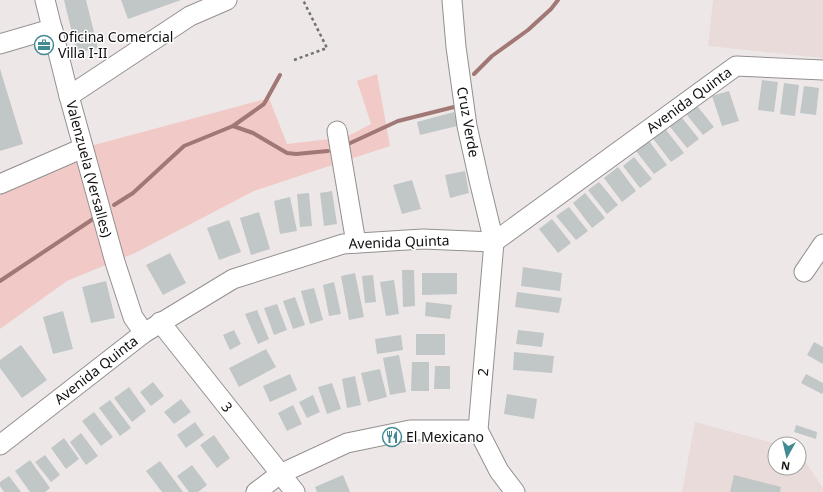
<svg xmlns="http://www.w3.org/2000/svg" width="823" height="492" font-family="'Noto Sans',sans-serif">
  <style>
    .built { fill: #e9dbda }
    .green { fill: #f1cac7 }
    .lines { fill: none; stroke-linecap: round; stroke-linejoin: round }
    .stream { stroke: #a17876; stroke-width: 4 }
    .building { fill: #c1c6c7 }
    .minor-casing { stroke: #959090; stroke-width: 21 }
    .path { stroke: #737070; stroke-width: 2.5; stroke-dasharray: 3 3; stroke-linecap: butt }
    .minor { stroke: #fff; stroke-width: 19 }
    .labels { text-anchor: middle; stroke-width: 3; stroke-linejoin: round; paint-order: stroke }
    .poi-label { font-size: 14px; fill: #100e0e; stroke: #fff; text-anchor: start }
    .street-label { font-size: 14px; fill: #100e0e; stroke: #fff }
  </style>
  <rect width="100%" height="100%" fill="#ede8e7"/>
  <g class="built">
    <path d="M713,0h110v58l-115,-12z"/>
    <path d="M695,422l82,22h-2v24h24v-16l24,36v4h-141z"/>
  </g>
  <path class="green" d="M377,74l13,72 -136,45 -119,62 -68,28 -67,48v-145l83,-36 186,-50 18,46 59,-7 25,-13 -14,-43z"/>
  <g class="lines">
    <g class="stream">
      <path d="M474,74l18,-18 36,-26 23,-21 7,-9"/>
      <path d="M233,126l20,7 34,20 9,1 32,-3"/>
      <path d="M346,145l52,-24 56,-14"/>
      <path d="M114,205l19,-12 51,-47 49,-20 31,-22 16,-29"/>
      <path d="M0,281l93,-62"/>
    </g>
  </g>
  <g class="building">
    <path d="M64,0h22l12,48 -21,5z"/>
    <path d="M121,0h60l-53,19z"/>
    <path d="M0,69l23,75 -23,7z"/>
    <path d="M762,80l16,2 -4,30 -16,-2z"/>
    <path d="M784,83l15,2 -4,31 -15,-2z"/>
    <path d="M804,86l15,2 -3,27 -16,-2z"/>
    <path d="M729,91l10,30 -17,5 -10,-30z"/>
    <path d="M694,102l20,25 -11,8 -20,-25z"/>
    <path d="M454,112l3,14 -37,9 -3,-13z"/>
    <path d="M679,114l20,25 -12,9 -20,-25z"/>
    <path d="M663,126l21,27 -13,9 -20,-26z"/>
    <path d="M649,141l18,24 -13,9 -18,-23z"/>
    <path d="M634,157l18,22 -12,9 -17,-22z"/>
    <path d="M618,167l18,24 -14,11 -18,-24z"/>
    <path d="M465,171l4,22 -19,5 -5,-23z"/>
    <path d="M412,180l9,29 -19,5 -9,-29z"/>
    <path d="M599,182l19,23 -11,9 -19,-24z"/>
    <path d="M332,191l5,33 -13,2 -4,-33z"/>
    <path d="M309,193l3,33 -12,1 -3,-33z"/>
    <path d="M585,193l20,25 -13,10 -19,-25z"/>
    <path d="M290,197l7,34 -17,3 -6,-33z"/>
    <path d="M569,207l19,24 -12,9 -20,-24z"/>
    <path d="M259,212l11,37 -19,6 -11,-37z"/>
    <path d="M552,219l19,24 -13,10 -19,-24z"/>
    <path d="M229,220l12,32 -22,8 -12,-32z"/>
    <path d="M170,253l16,30 -23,12 -17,-30z"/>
    <path d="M523,267l39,6 -2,18 -39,-5z"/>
    <path d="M402,270h12l1,36 -12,1z"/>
    <path d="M355,273l9,44 -15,3 -8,-44z"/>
    <path d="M422,273h35v21l-35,1z"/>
    <path d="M373,275l3,27 -11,1 -3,-27z"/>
    <path d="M394,280l5,34 -13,2 -6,-34z"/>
    <path d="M106,281l9,37 -24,5 -9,-36z"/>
    <path d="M334,282l7,32 -12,2 -6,-31z"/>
    <path d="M314,288l9,32 -13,4 -9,-33z"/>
    <path d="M517,292l45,6 -3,15 -44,-6z"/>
    <path d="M295,297l10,28 -12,4 -10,-28z"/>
    <path d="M426,302l26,3 -2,14 -25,-3z"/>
    <path d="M277,304l10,26 -13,5 -10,-27z"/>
    <path d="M257,310l12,29 -11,5 -13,-30z"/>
    <path d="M63,311l10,38 -20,5 -10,-37z"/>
    <path d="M234,330l7,14 -11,6 -7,-15z"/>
    <path d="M518,330l26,3 -2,14 -26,-3z"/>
    <rect x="416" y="334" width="29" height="21"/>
    <path d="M401,335l2,15 -26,4 -2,-15z"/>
    <path d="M814,342l9,5v17l-16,-9z"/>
    <path d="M21,345l26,35 -25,18 -22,-30v-8z"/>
    <path d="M266,349l10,18 -37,20 -10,-19z"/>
    <path d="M514,352l40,4 -2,17 -39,-3z"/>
    <path d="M399,355l7,37 -16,3 -7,-37z"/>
    <path d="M412,362h17v29h-18z"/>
    <path d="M435,366h15v23h-16z"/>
    <path d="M380,369l7,28 -19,5 -7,-29z"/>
    <path d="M290,374l7,16 -27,12 -7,-16z"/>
    <path d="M806,374l17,9v9l-1,2 -21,-11z"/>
    <path d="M355,376l6,29 -14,3 -5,-29z"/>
    <path d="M153,382l11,14 -13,10 -11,-14z"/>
    <path d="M332,383l9,26 -14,5 -9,-27z"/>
    <path d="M129,387l17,24 -14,11 -18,-24z"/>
    <path d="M507,394l30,5 -3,20 -30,-5z"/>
    <path d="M313,395l7,17 -13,6 -8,-16z"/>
    <path d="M181,399l10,13 -17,12 -10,-12z"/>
    <path d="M110,400l21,28 -11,8 -21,-28z"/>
    <path d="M293,405l9,19 -15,7 -9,-18z"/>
    <path d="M94,412l19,25 -12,9 -19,-25z"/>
    <path d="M195,422l9,13 -18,13 -9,-13z"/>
    <path d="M796,425l21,7 -1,7 -22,-7z"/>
    <path d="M81,433l17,23 -12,9 -16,-23z"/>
    <path d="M214,435l16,23 -13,10 -17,-23z"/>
    <path d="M64,438l15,21 -13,10 -15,-21z"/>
    <path d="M45,455l15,20 -9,7 -16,-20z"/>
    <path d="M30,460l20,28 -5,4h-15l-15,-21z"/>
    <path d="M160,461l23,31h-21l-16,-21z"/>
    <path d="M192,465l15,20 -9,7h-9l-12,-16z"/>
    <path d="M343,475l7,17h-33l-2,-5z"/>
    <path d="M734,475l47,12 -1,5h-50z"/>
    <path d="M9,476l12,16h-17l-4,-6v-4z"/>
  </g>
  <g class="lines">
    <g class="minor-casing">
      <g id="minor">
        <path d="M45,0l24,96 46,166 18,55 11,16"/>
        <path d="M452,0l4,47 11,79 12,54 15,62 -16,188 21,41 16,21"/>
        <path d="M0,44l44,-13 9,-1"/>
        <path d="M69,96l121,-80 37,-16"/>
        <path d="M337,131l19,112"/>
        <path d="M0,184l83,-36"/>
        <path d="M804,272l19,-28"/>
        <path d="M160,322l135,170"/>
        <path d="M0,445l144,-112 89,-54 110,-35 80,-5 71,3 242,-176 87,4"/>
        <path d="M256,492l24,-18 67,-31 63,-13h68"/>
      </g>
    </g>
    <path class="path" d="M294,60l33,-12 -24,-48"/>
    <use href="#minor" class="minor"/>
  </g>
  <defs>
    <g id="office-ring" transform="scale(1)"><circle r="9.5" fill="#fff" stroke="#438a92" stroke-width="1.5"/><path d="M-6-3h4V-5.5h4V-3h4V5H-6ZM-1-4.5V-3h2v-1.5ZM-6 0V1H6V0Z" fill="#438a92"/></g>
    <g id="restaurant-ring" transform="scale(1)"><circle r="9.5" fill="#fff" stroke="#438a92" stroke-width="1.5"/><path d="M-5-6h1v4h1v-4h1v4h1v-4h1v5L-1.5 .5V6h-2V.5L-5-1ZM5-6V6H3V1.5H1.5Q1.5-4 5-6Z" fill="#438a92"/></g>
  </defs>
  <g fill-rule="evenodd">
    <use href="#office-ring" x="44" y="45"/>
    <use href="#restaurant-ring" x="392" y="437"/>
  </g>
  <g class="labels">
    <g class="poi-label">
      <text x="58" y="42">Oficina Comercial<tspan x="58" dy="16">Villa I-II</tspan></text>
      <text x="406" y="442">El Mexicano</text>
    </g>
    <g class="street-label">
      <text transform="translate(689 100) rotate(-36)" y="5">Avenida Quinta</text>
      <text transform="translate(468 122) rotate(80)" y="5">Cruz Verde</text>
      <text transform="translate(89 169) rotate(75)" y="5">Valenzuela (Versalles)</text>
      <text transform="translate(399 242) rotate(-2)" y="5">Avenida Quinta</text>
      <text transform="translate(96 370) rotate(-38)" y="5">Avenida Quinta</text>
      <text transform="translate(483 372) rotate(-85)" y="5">2</text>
      <text transform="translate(227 407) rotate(52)" y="5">3</text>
    </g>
  </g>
  <g transform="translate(787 456) rotate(188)"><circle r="19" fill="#ffffff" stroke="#9f9f9f"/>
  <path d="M0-3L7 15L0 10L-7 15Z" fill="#438a92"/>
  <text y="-6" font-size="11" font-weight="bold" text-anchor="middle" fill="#100e0e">N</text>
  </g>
</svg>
